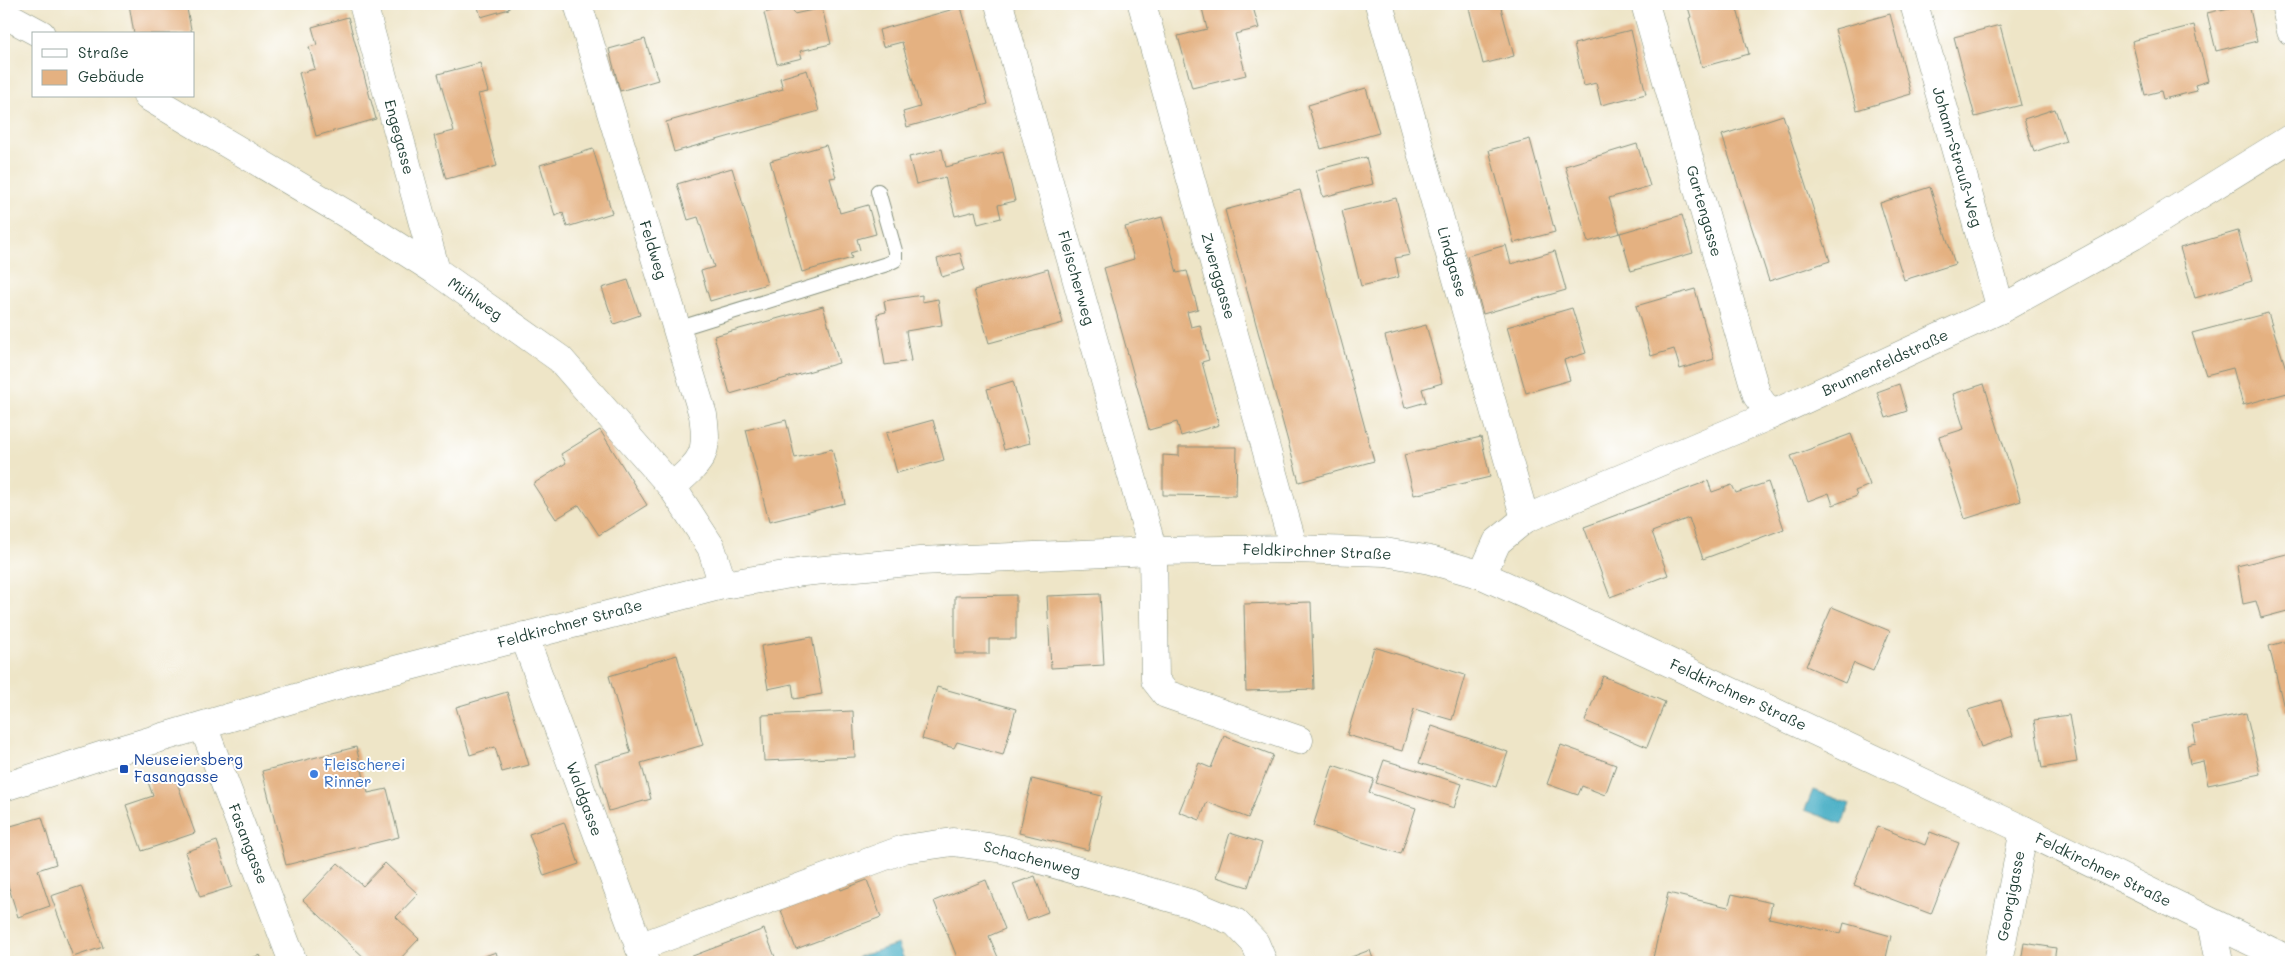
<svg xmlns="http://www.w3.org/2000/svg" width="2295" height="966" font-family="Mali,sans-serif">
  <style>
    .water { fill: #46aec5; stroke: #32767c }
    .building { fill: #e4b181 }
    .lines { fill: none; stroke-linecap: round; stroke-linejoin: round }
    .service-casing { stroke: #86917e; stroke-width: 16 }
    .minor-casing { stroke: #86917e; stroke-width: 29 }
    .tertiary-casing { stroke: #86917e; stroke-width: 29 }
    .service { stroke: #fff; stroke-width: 14 }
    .minor { stroke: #fff; stroke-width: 28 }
    .tertiary { stroke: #fff; stroke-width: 28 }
    .transit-dot { fill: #1a4fb4; stroke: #fff; stroke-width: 2 }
    .shop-dot { fill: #3f7fe0; stroke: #fff; stroke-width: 2 }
    .labels { text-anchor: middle; stroke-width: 4; stroke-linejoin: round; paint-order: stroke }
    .street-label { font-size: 15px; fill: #1f3d34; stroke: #fff }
    .transit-label { font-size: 15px; fill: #164399; stroke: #fff; text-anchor: start }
    .shop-label { font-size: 15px; fill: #366cbe; stroke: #fff; text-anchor: start }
  </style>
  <rect width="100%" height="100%" fill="#fff"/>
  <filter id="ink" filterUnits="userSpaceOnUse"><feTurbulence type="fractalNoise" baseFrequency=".02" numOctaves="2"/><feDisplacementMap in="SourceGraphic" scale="10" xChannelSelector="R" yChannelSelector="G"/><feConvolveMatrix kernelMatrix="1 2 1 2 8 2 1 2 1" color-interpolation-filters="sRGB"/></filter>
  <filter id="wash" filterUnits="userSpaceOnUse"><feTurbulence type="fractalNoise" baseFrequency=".0096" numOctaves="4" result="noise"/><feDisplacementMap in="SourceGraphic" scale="20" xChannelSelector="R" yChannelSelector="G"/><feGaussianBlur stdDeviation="1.12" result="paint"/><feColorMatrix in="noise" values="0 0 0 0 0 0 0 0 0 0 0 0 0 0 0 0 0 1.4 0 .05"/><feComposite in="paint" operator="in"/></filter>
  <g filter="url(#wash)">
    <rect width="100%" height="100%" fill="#eee5c7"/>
    <g class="water">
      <path d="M1813,790l37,14 -8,20 -37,-14z"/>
      <path d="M898,944l7,18h-45l-2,-5z"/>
    </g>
    <g id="blocks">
      <g class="building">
        <path d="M129,4h57l6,30h-58z"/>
        <path d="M477,4h31l1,5 -28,8z"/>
        <path d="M1217,4h35l7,24 -24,6 11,41 -54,13 -14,-52 29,-7 -5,-21z"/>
        <path d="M1468,4h32l14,52 -31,8z"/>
        <path d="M1687,4h40l1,3 8,-2 13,49 -47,13 -13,-49 2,-1z"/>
        <path d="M2246,4h3l8,37 -41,10 -9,-38z"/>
        <path d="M792,6l2,8 28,-6 9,36 -31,7 2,7 -25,6 -13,-51z"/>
        <path d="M961,7l27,97 -81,23 -4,-15 17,-5 -18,-65 -19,5 -4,-17z"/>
        <path d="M1890,14l21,80 -54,16 -22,-81z"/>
        <path d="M348,17l28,102 -60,17 -17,-63 16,-4 -6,-22 8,-2 -5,-18z"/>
        <path d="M2000,25l21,80 -46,12 -21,-80z"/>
        <path d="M2194,25l14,56 -13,4 2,6 -34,8 -2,-8 -16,4 -13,-54z"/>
        <path d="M1631,30l15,64 -45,11 -5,-22 -12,3 -10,-42z"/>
        <path d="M645,39l13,41 -38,11 -11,-42z"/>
        <path d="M480,63l8,29 -10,2 19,72 -51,13 -12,-43 20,-5 -16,-57z"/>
        <path d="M807,70l12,41 -145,41 -8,-30 117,-33 -3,-11z"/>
        <path d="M1366,88l13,45 -58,16 -13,-44z"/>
        <path d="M2055,109l11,32 -32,11 -10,-33z"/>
        <path d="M1783,115l47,146 -61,20 -47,-146z"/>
        <path d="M1530,139l25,93 -41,11 -25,-93z"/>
        <path d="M1637,144l13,42 -41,12 11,35 -32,9 -23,-76z"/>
        <path d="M826,145l10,32 -6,1 10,35 28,-8 8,29 -19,5 3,11 -10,3 2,5 -50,14 -32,-111z"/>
        <path d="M593,149l19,64 -45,14 -4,-14 -8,3 -15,-51z"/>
        <path d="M942,149l4,18 57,-15 12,49 -17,4 3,13 -23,6 -3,-13 -20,5 -10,-39 -29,7 -7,-27z"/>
        <path d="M1366,157l7,27 -50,13 -7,-27z"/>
        <path d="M732,168l35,116 -57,17 -9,-30 13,-4 -16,-50 -10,3 -11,-36z"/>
        <path d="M1930,187l25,77 -51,16 -24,-77z"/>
        <path d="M1300,190l74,271 -75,21 -74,-272z"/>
        <path d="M1396,198l14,57 -15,3 4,19 -38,9 -19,-75z"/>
        <path d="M1682,215l11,38 -62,18 -11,-38z"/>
        <path d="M1162,217l15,56 10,-2 11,38 -11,3 4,15 9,-2 9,35 -7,2 17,63 -38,11 -4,-14 -28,8 -45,-162 30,-9 -9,-32z"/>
        <path d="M2238,231l14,50 -57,17 -15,-50z"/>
        <path d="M1506,245l5,19 44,-13 11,39 -83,24 -16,-58z"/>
        <path d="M960,253l5,17 -23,7 -5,-18z"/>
        <path d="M1048,269l15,54 -74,20 -15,-53z"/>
        <path d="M628,280l12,35 -26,9 -12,-36z"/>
        <path d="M1695,289l19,70 -34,10 -6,-20 -23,7 -15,-50z"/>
        <path d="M922,295v7l16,-3 4,26 -36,6 5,30 -26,4 -8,-51 9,-2 -2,-11z"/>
        <path d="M823,306l16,57 -109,31 -16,-58z"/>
        <path d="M1572,308l14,45 -22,7 6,20 -44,13 -19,-66z"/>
        <path d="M2268,313l23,71v8l-48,13 -10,-37 -27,7 -14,-42z"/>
        <path d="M1426,325l16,58 -20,6 4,13 -21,6 -20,-72z"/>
        <path d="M1013,381l17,62 -26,7 -17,-61z"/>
        <path d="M1899,384l8,27 -21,7 -9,-26z"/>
        <path d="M1984,384l37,117 -56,18 -26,-82 25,-8 -11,-35z"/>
        <path d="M786,420l9,38 37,-9 13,54 -76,19 -23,-92z"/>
        <path d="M933,420l11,40 -47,13 -11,-40z"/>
        <path d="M600,430l47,75 -48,30 -20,-30 -23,14 -23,-35 33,-21 -5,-9z"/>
        <path d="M1851,434l19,51 -15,6 2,5 -24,9 -4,-12 -21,8 -17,-45z"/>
        <path d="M1481,437l9,40 -76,18 -10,-40z"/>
        <path d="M1179,447h58l-1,49 -73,-1v-40l16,1z"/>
        <path d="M1708,481l4,11 20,-7 4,8 32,-11 16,47 -81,30 -14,-41 -37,14 16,43 -58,22 -26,-70z"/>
        <path d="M2291,553v57l-30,8 -5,-17 -13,3 -6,-38z"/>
        <path d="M1100,594l4,71 -53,3 -4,-72z"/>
        <path d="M1016,595v44h-27v15h-34v-58z"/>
        <path d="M1311,602l3,87 -68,2 -2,-87z"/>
        <path d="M1832,607l58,24 -17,40 -19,-8 -9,20 -39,-17z"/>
        <path d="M812,637l10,57 -28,5 -2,-15 -24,5 -7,-43z"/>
        <path d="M2291,640v70l-6,2 -16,-66z"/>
        <path d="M1374,647l91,28 -13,45 -38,-11 -12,42 -55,-16z"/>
        <path d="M677,655l26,90 -62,18 10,36 -42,12 -14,-48 36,-10 -22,-77z"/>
        <path d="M1603,676l62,26 -18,45 -62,-26z"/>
        <path d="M937,687l79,22 -13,46 -46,-13 -3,6 -32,-9z"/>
        <path d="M507,692l22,73 -27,7 -7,-25 -25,8 -14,-48z"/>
        <path d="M2001,700l12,36 -32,11 -13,-37z"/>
        <path d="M853,711l2,46 -91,4 -2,-46z"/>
        <path d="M2246,713l14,61 -52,11 -5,-24 -13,3 -3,-19 9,-2 -4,-19z"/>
        <path d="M2069,715l8,47 -35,6 -8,-48z"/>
        <path d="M1432,726l76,26 -12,35 -77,-24z"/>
        <path d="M1224,736l49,19 -25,63 -41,-16 -7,18 -21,-8 20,-49 12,5z"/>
        <path d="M1561,745l55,20 -11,30 -23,-9 -4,9 -31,-11z"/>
        <path d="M356,747l12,46 19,-4 12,48 -113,28 -24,-94z"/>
        <path d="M1384,760l78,24 -8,24 -78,-25z"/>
        <path d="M1333,765l41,14 -5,14 47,15 -15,46 -88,-28z"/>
        <path d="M174,774l21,59 -53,18 -16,-46 27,-9 -5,-14z"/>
        <path d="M1032,779l70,17 -14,54 -69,-17z"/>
        <path d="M42,817l14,47 -18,6 12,36 -32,11 -14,-45v-44z"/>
        <path d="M564,822l15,42 -35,12 -15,-42z"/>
        <path d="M1877,826l48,19 5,-13 29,11 -28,71 -77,-29z"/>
        <path d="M1230,833l32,10 -14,44 -32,-10z"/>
        <path d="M217,841l15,46 -32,10 -15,-45z"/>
        <path d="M338,863l25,23 22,-23 33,31 -22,23 23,22 -22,23h-28l-66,-62z"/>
        <path d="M1035,876l13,36 -21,8 -14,-36z"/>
        <path d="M867,880l14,37 -85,32 -17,-44 59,-22 3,7z"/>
        <path d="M986,880l19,49 -16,7 11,26h-41l-25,-61z"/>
        <path d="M81,886l22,61 -30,10 -22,-61z"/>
        <path d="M1668,893l60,14 4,-13 40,9 -3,15 72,16 3,-11 47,13 -6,26h-233z"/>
        <path d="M764,929l13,33h-94l-1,-2z"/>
        <path d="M2024,943l32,5 -2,14h-33z"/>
        <path d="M1370,950l4,12h-36z"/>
        <path d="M496,952l3,10h-31z"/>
        <path d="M260,955l3,7h-23z"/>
      </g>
    </g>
  </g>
  <g filter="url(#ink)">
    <use href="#blocks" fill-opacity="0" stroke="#86917e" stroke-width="1"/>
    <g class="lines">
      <g class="service-casing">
        <path id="service" d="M677,329l210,-65 8,-4v-9l-17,-60"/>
      </g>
      <g class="minor-casing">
        <g id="minor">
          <path d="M363,4l73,267"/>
          <path d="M578,4l125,411c6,41 -1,45 -31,72"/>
          <path d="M999,4l154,547 2,129 11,14 133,46"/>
          <path d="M1142,4l152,545"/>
          <path d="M1379,4l146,515"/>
          <path d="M1645,4l112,392 14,19"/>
          <path d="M1914,4l87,305"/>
          <path d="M2285,4l6,27"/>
          <path d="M4,14l37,20"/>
          <path d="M147,96l211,125 78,50 124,88 112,128 39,60 12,38"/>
          <path d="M1482,575l15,-33 28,-23 246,-104 230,-106 132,-73 158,-98"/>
          <path d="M524,636l121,326"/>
          <path d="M203,726l90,236"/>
          <path d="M2211,923l8,39"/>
          <path d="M639,947l265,-98 49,-7 50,7 189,55 43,18 20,21 8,19"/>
          <path d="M1998,962l26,-132"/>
        </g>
      </g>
      <g class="tertiary-casing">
        <path id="tertiary" d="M4,787l112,-36 244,-72 363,-94 80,-13 117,-11 233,-10 141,-2 91,3 45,8 52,15 53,24 489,231 267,131"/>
      </g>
      <use href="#service" class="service"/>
      <use href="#minor" class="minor"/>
      <use href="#tertiary" class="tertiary"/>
    </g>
  </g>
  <rect class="transit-dot" x="119" y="764" width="10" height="10" rx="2.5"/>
  <circle class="shop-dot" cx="314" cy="774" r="5"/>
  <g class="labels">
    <g class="street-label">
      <text transform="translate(399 137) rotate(75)" y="5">Engegasse</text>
      <text transform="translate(1957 157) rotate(74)" y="5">Johann-Strauß-Weg</text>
      <text transform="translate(1704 211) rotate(74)" y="5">Gartengasse</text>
      <text transform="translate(653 250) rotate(73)" y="5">Feldweg</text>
      <text transform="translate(1452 262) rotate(74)" y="5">Lindgasse</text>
      <text transform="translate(1218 276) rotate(74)" y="5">Zwerggasse</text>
      <text transform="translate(1076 278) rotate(74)" y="5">Fleischerweg</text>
      <text transform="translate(475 299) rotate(35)" y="5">Mühlweg</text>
      <text transform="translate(1885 363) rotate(-25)" y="5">Brunnenfeldstraße</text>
      <text transform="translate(1317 552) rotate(2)" y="5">Feldkirchner Straße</text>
      <text transform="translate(570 624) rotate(-15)" y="5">Feldkirchner Straße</text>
      <text transform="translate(1738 695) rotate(25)" y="5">Feldkirchner Straße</text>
      <text transform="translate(584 799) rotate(70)" y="5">Waldgasse</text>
      <text transform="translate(248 844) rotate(69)" y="5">Fasangasse</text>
      <text transform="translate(1032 859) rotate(15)" y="5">Schachenweg</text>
      <text transform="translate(2103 870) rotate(26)" y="5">Feldkirchner Straße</text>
      <text transform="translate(2011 896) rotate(-79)" y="5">Georgigasse</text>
    </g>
    <g class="transit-label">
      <text x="134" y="765">Neuseiersberg<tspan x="134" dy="17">Fasangasse</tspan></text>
    </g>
    <g class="shop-label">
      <text x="324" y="770">Fleischerei<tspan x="324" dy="17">Rinner</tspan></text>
    </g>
  </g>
  <rect width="2295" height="966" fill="none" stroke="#fff" stroke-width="20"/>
  <rect x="32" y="32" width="162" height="65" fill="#ffffff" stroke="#a5b1ae"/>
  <rect x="42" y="49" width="25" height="8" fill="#ffffff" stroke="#a5b1ae"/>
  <text x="78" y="58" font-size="15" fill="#1f3d34">Straße</text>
  <rect x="42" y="70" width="25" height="15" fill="#e4b181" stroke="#a5b1ae"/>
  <text x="78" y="82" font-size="15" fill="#1f3d34">Gebäude</text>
</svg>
